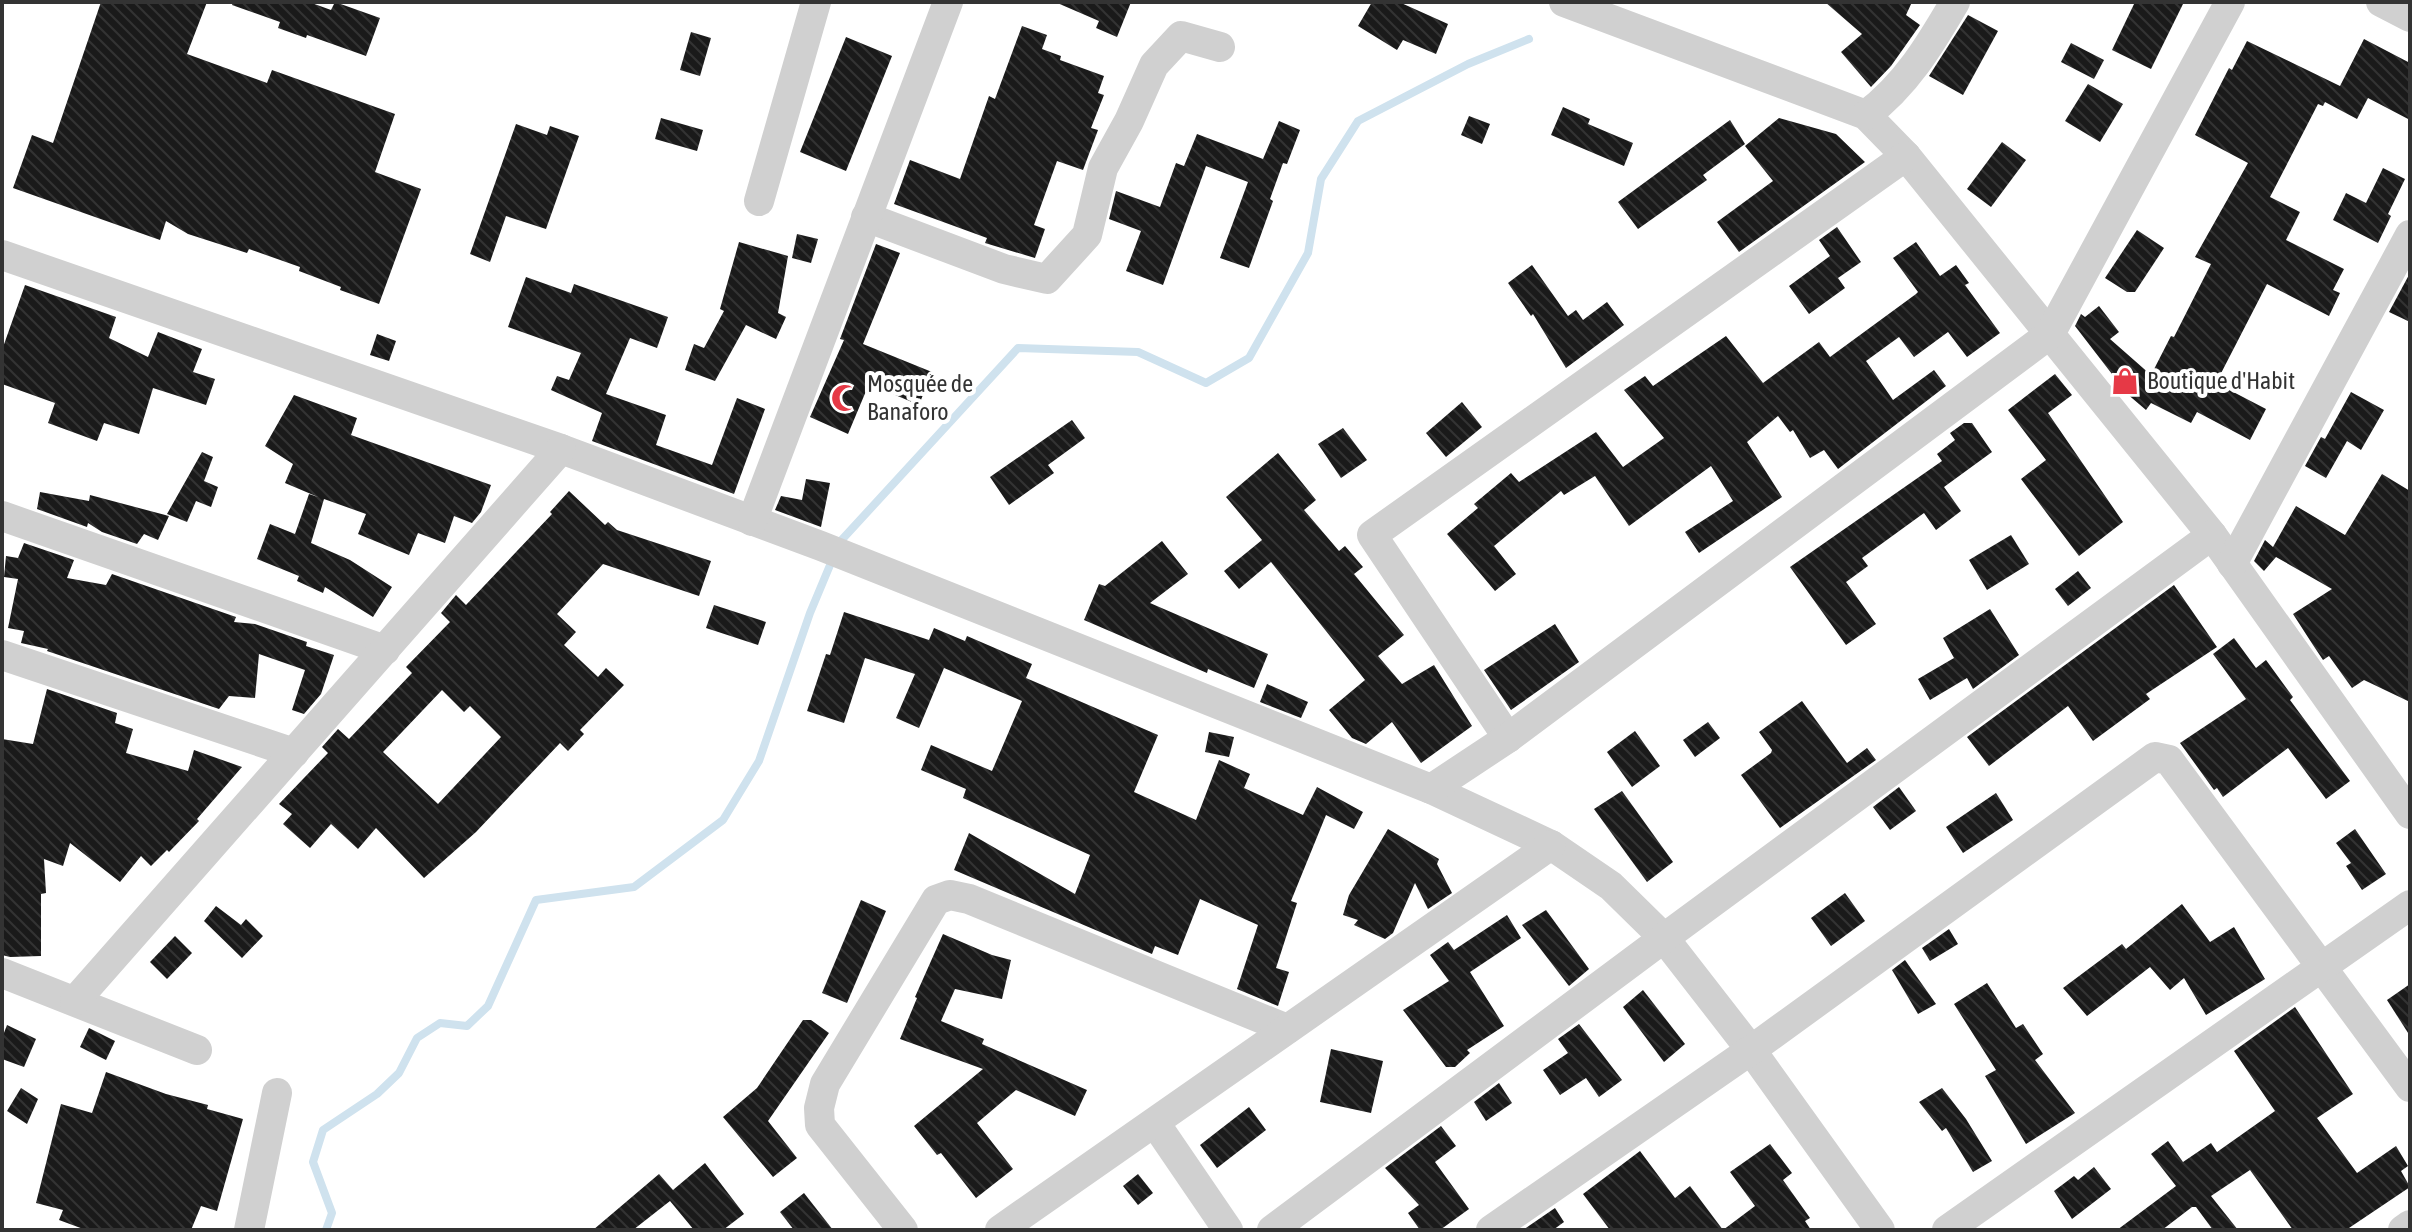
<svg xmlns="http://www.w3.org/2000/svg" width="2412" height="1232" font-family="'Asap Condensed',sans-serif">
  <style>
    .lines { fill: none; stroke-linecap: round; stroke-linejoin: round }
    .stream { stroke: #cfe2ee; stroke-width: 8 }
    .building { fill: url(#building-back-hatch); fill-rule: evenodd }
    .street { stroke: #d0d0d0; stroke-width: 30 }
    .labels { text-anchor: middle; stroke-width: 8; stroke-linejoin: round; paint-order: stroke }
    .poi-label { font-size: 24px; fill: #333; stroke: #fff; text-anchor: start }
  </style>
  <defs>
    <pattern id="building-back-hatch" width="6" height="6" patternUnits="userSpaceOnUse" patternTransform="scale(2)"><rect width="6" height="6" fill="#1a1a1a"/><path d="M-1 5l2 2M0 0l6 6M5-1l2 2" fill="none" stroke="#333"/></pattern>
  </defs>
  <rect width="100%" height="100%" fill="#fff"/>
  <g class="lines">
    <g class="stream">
      <path d="M837,545l181,-197 120,4 68,31 43,-25 59,-105 13,-74 37,-58 110,-57 61,-25"/>
      <path d="M326,1230l6,-17 -19,-51 10,-32 54,-36 22,-21 18,-35 23,-15 27,3 21,-20 48,-106 98,-13 89,-67 36,-59 51,-148 23,-55"/>
    </g>
  </g>
  <g class="building">
    <path d="M101,2h106l-20,52 80,29 5,-13 123,44 -20,58 46,17 -42,115 -39,-14 1,-3 -42,-16 1,-4 -51,-18 -2,4 -59,-19 -22,-13 -6,19 -147,-52 19,-53 21,8z"/>
    <path d="M233,2h76l22,8 4,-8 45,16 -14,38 -59,-21 -1,3 -28,-10 2,-6 -48,-17z"/>
    <path d="M1055,2h76l-14,35 -21,-9 3,-7z"/>
    <path d="M1372,2h27l49,22 -12,30 -33,-14 -6,10 -39,-24z"/>
    <path d="M1825,2h87l-6,13 14,10 -29,41 -20,21 -30,-35 21,-18z"/>
    <path d="M2135,2h49l-33,67 -39,-19z"/>
    <path d="M1968,15l30,16 -35,64 -34,-19z"/>
    <path d="M1022,26l25,9 -5,14 19,7 -1,4 44,16 -6,17 6,2 -13,33 7,2 -15,40 -26,-9 -23,64 11,4 -10,29 -50,-15 2,-5 -93,-34 16,-44 50,19 29,-83 6,3z"/>
    <path d="M691,32l20,6 -11,38 -20,-6z"/>
    <path d="M846,37l46,19 -46,115 -46,-19z"/>
    <path d="M2364,39l46,24v57l-42,-22 -11,21 -32,-17 -2,4 -5,-2 -48,93 30,15 -14,28 58,29 -11,21 7,3 -11,23 -62,-32 -51,99 50,26 -16,31 -53,-28 -6,11 -40,-20 -5,7 -34,-29 3,-3 -40,-52 6,-12 4,3 14,-11 20,26 -9,7 41,36 20,-39 3,1 37,-73 -16,-7 53,-94 -53,-28 34,-67 3,2 15,-29 93,45z"/>
    <path d="M2071,43l33,17 -10,19 -33,-17z"/>
    <path d="M2088,84l35,20 -23,38 -35,-21z"/>
    <path d="M1563,107l27,12 -2,5 45,19 -9,23 -73,-31z"/>
    <path d="M1469,116l21,8 -8,20 -21,-9z"/>
    <path d="M661,118l42,12 -6,21 -42,-12z"/>
    <path d="M1779,118l57,16 29,28 -126,90 -22,-30 56,-41 -28,-35z"/>
    <path d="M1730,120l15,24 -42,31 4,5 -69,49 -20,-27z"/>
    <path d="M1279,121l21,9 -13,34 -4,-1 -13,36 3,2 -24,67 -29,-10 28,-76 -42,-16 -43,119 -37,-14 15,-40 -32,-12 7,-28 44,16 16,-44 8,3 13,-32 66,25z"/>
    <path d="M516,124l31,11 3,-9 29,10 -33,93 -40,-13 -16,46 -20,-8z"/>
    <path d="M2002,142l24,18 -35,47 -24,-18z"/>
    <path d="M2383,168l22,11 -17,35 3,2 -13,27 -45,-23 13,-27 20,10z"/>
    <path d="M1837,227l24,35 -23,16 7,10 -36,26 -20,-28 41,-30 -11,-16z"/>
    <path d="M2137,230l27,18 -29,44h-8l-22,-14z"/>
    <path d="M797,234l21,5 -7,24 -19,-5z"/>
    <path d="M739,242l49,14 -10,57 8,4 -10,22 -30,-14 -31,56 -30,-11 9,-26 10,4 20,-37 -4,-2z"/>
    <path d="M1916,242l24,34 16,-11 13,18 -4,2 35,48 -33,24 -19,-25 -34,25 -15,-20 -33,24 27,39 41,-30 12,16 -108,83 -14,-19 -14,8 -17,-28 -3,2 -12,-16 -31,26 35,55 -83,56 -14,-21 48,-31 -22,-35 -82,60 -34,-50 -31,19 -3,-4 -67,55 22,28 -21,17 -48,-57 31,-26 -4,-4 37,-31 8,9 77,-50 27,35 41,-29 -40,-48 21,-14 8,10 73,-50 37,47 56,-41 11,15 86,-63 2,-2 -25,-34z"/>
    <path d="M876,244l24,9 -37,91 69,28 -13,33 -50,-21 -21,50 -38,-17 34,-77 -4,-1z"/>
    <path d="M1532,265l36,51 8,-6 7,10 24,-18 17,23 -58,43 -33,-54 -2,2 -23,-33z"/>
    <path d="M2410,273v49l-21,-10z"/>
    <path d="M526,277l45,16 3,-9 94,33 -11,31 -27,-10 -24,56 60,21 -10,30 56,20 25,-67 28,11 -31,85 -142,-53 10,-28 -51,-23 6,-14 12,4 12,-27 -73,-26z"/>
    <path d="M25,285l91,32 -7,21 39,19 10,-25 44,17 -9,23 22,7 -9,26 -53,-17 -14,46 -35,-11 -7,18 -49,-18 7,-20 -53,-19v-34z"/>
    <path d="M377,334l19,7 -7,20 -19,-6z"/>
    <path d="M2055,374l17,21 -24,18 75,109 -44,34 -58,-77 25,-19 -38,-50z"/>
    <path d="M2351,392l33,18 -23,40 -14,-9 -21,37 -21,-12 16,-29 4,2z"/>
    <path d="M294,395l63,23 -6,17 140,50 -10,27 -9,11 -18,-7 -9,27 -27,-10 -9,22 -51,-21 8,-20 -42,-15 -13,44 39,17 42,27 -19,30 -48,-30 -2,6 -26,-12 2,-5 -42,-17 13,-35 25,10 14,-40 9,3 -33,-14 8,-19 -28,-18z"/>
    <path d="M1462,402l20,25 -36,30 -20,-24z"/>
    <path d="M1072,420l13,18 -37,27 6,8 -45,32 -19,-28z"/>
    <path d="M1964,423h8l20,29 -48,35 17,24 -25,19 -12,-17 -62,45 6,8 -22,16 30,42 -30,21 -56,-78 152,-106 -5,-7 18,-14 -5,-7z"/>
    <path d="M1343,428l24,32 -26,18 -23,-34z"/>
    <path d="M202,452l11,5 -9,24 14,6 -7,20 -15,-6 -9,21 -20,-8z"/>
    <path d="M1278,453l38,47 -12,10 35,41 6,-5 18,21 -9,7 50,61 -26,21 24,28 32,-19 38,61 -51,37 -29,-41 -26,22 -14,-6 -23,-28 36,-30 -94,-118 -32,27 -15,-18 38,-31 -36,-43z"/>
    <path d="M2382,474l28,17v211l-46,-22 -12,8 -23,-32 -6,4 -10,-15 -20,-31 39,-25 -56,-32 -12,14 -10,-10 11,-21 8,7 23,-41 49,29z"/>
    <path d="M806,479l24,4 -9,44 -46,-17 6,-14 21,4z"/>
    <path d="M569,491l36,34 3,-3 9,8 94,31 -12,35 -96,-32 -46,50 19,18 -12,13 34,32 8,-9 18,17 -44,45 4,4 -16,17 -8,-8 -84,89 -52,46 -48,-50 -18,21 -27,-25 -21,24 -27,-24 9,-10 -13,-10 49,-51 -6,-6 16,-18 11,10 63,-66 -6,-6 44,-45 -9,-9 15,-18 10,10 86,-91 -2,-2zM442,690l22,22 6,-6 31,31 -63,67 -55,-52z"/>
    <path d="M40,492l49,9 1,-6 79,21 -11,24 -14,-6 -7,10 -35,-12 -14,-9 -1,4 -50,-18z"/>
    <path d="M2011,535l18,29 -42,26 -18,-30z"/>
    <path d="M1162,541l26,33 -38,29 118,51 -14,34 -46,-19 -1,4 -123,-53 15,-36 6,2z"/>
    <path d="M24,543l50,17 -7,18 39,7 6,-11 124,43 -2,5 21,2 52,18 -1,4 28,9 -13,39 -17,20 -12,-4 13,-40 -46,-16 -4,44 -26,-2 -10,13 -172,-58 1,-2 -27,-6 3,-12 -16,-3 10,-49 -14,-2 2,-21 12,2z"/>
    <path d="M2078,571l13,17 -23,18 -13,-17z"/>
    <path d="M2174,585l43,62 -71,47 4,5 -57,42 -25,-35 -79,60 -22,-29z"/>
    <path d="M714,605l52,17 -8,23 -52,-17z"/>
    <path d="M1990,609l29,46 -46,34 -6,-11 -37,22 -12,-21 36,-21 -11,-20z"/>
    <path d="M844,612l85,28 5,-12 31,13 2,-5 65,28 -6,14 132,57 -24,57 62,28 23,-60 31,14 -6,14 59,27 14,-28 46,25 -9,17 -28,-14 -35,86 6,2 -21,65 13,4 -11,34 -41,-17 21,-64 -58,-26 -22,56 -23,-9 -3,8 -198,-84 15,-37 106,61 15,-39 -127,-57 3,-9 -45,-19 10,-25 61,26 30,-70 -78,-33 -25,60 -23,-10 19,-44 -50,-16 -21,65 -37,-12 19,-57 4,1z"/>
    <path d="M1555,624l24,38 -68,48 -27,-40z"/>
    <path d="M2234,638l22,30 10,-8 27,37 -3,3 60,81 -24,18 -38,-51 -65,49 -6,-9 -3,2 -34,-47 66,-44 -33,-45z"/>
    <path d="M1267,684l41,18 -7,16 -41,-16z"/>
    <path d="M47,689l70,24 -2,10 18,6 -7,24 62,18 6,-21 48,17 -45,52 2,2 -30,31 -2,-2 -16,16 -10,-10 -21,26 -50,-39 -7,23 -19,-7 2,34 -5,1v62l-31,1 -8,-2v-216l31,5z"/>
    <path d="M1802,701l45,62 20,-15 9,12 -96,68 -39,-53 30,-22 1,-3 -13,-18z"/>
    <path d="M1708,722l12,16 -25,19 -12,-17z"/>
    <path d="M1635,731l25,35 -28,21 -25,-35z"/>
    <path d="M1209,732l25,5 -5,20 -24,-5z"/>
    <path d="M1899,787l17,24 -26,19 -17,-23z"/>
    <path d="M1622,791l51,71 -26,20 -53,-73z"/>
    <path d="M1996,793l17,27 -50,33 -17,-26z"/>
    <path d="M1388,829l51,30 -2,5 15,29 -24,16 -13,-26 -22,50 -8,6 -31,-14 4,-5 -15,-5 6,-20z"/>
    <path d="M2355,829l31,45 -24,16 -16,-24 5,-3 -15,-20z"/>
    <path d="M1845,893l20,28 -34,25 -20,-28z"/>
    <path d="M861,900l25,11 -39,92 -25,-10z"/>
    <path d="M2182,904l28,38 24,-15 31,52 -59,36 -22,-37 -14,12 -20,-23 -63,49 -24,-28 59,-44 4,5z"/>
    <path d="M216,906l25,19 5,-6 17,17 -21,22 -38,-37z"/>
    <path d="M1546,910l43,59 -20,17 -47,-61z"/>
    <path d="M1507,915l14,23 -51,34 34,54 -37,24 3,3 -15,14h-9l-43,-57 46,-29 -19,-26 18,-13 6,8z"/>
    <path d="M1949,929l9,15 -28,17 -8,-13z"/>
    <path d="M943,934l49,21 19,5 -9,39 -47,-10 -14,32 43,18 -2,5 105,46 -12,26 -59,-26 -39,33 36,46 -37,29 -35,-45 -4,2 -23,-29 69,-57 -83,-30 17,-41 -2,-1z"/>
    <path d="M175,936l17,17 -25,26 -17,-17z"/>
    <path d="M1905,960l31,44 -18,10 -26,-44z"/>
    <path d="M1987,983l29,45 7,-4 20,30 -8,6 40,53 -49,31 -41,-68 11,-6 -42,-66z"/>
    <path d="M2410,984v52l-23,-36z"/>
    <path d="M1643,990l42,54 -21,18 -41,-55z"/>
    <path d="M2295,1007l58,87 -36,24 40,55 39,-27 12,20 -7,5 9,16 -64,43h-53l-43,-60 -39,26 27,34h-25l-17,-23h-4l-30,23h-45l59,-44 -25,-32 17,-13 15,21 28,-19 6,9 58,-41 -41,-60z"/>
    <path d="M803,1020h8l18,13 -61,88 29,37 -24,19 -50,-60 34,-29z"/>
    <path d="M1579,1024l43,56 -23,17 -13,-19 -26,17 -17,-25 25,-17 -10,-14z"/>
    <path d="M7,1025l29,14 -12,28 -22,-8v-21z"/>
    <path d="M89,1028l26,13 -9,19 -26,-13z"/>
    <path d="M1331,1049l52,12 -12,52 -51,-11z"/>
    <path d="M106,1072l60,22 42,11 -1,4 36,10 -26,92 -16,-5 -10,24h-105l-27,-10 4,-10 -27,-7 25,-99 31,9z"/>
    <path d="M1499,1083l13,20 -26,18 -12,-19z"/>
    <path d="M21,1088l17,11 -11,25 -20,-13z"/>
    <path d="M1942,1088l24,31 26,42 -19,11 -27,-44 -4,3 -23,-29z"/>
    <path d="M1249,1107l17,23 -49,38 -17,-23z"/>
    <path d="M1441,1126l15,20 -21,16 34,47 -29,21h-20l-12,-17 11,-8 -34,-37z"/>
    <path d="M1770,1144l22,29 -9,7 27,38 -5,3 6,9h-201l-27,-36 57,-43 35,47 15,-12 33,44 32,-24 -25,-34z"/>
    <path d="M705,1163l39,51 -21,16h-29l-24,-29 -37,29h-40l66,-56 14,16z"/>
    <path d="M2094,1167l17,22 -39,30 -18,-28 20,-15 4,4z"/>
    <path d="M1138,1174l15,19 -15,12 -15,-19z"/>
    <path d="M804,1193l29,37h-39l-14,-18z"/>
    <path d="M1555,1208l9,14 -11,8h-30z"/>
  </g>
  <g class="lines">
    <g class="street">
      <path d="M1564,2l302,113 40,41 306,379 198,279"/>
      <path d="M2381,2l29,15"/>
      <path d="M1866,115c40,-30 64,-70 89,-113"/>
      <path d="M759,201l57,-199"/>
      <path d="M866,217l138,52 43,10 40,-44 16,-67 26,-47 25,-56 27,-29 39,11"/>
      <path d="M2,255l559,194 260,97 610,243 120,56 60,41 53,52 87,112 129,180"/>
      <path d="M2,516l383,134"/>
      <path d="M752,521l196,-519"/>
      <path d="M2232,564l178,-329"/>
      <path d="M2,655l292,98"/>
      <path d="M1508,738l-136,-203 534,-379"/>
      <path d="M1431,789l77,-51 542,-404 180,-332"/>
      <path d="M2,973l195,77"/>
      <path d="M75,1001l486,-552"/>
      <path d="M1155,1123l73,107"/>
      <path d="M249,1230l28,-137"/>
      <path d="M903,1230l-83,-105 -1,-17 6,-24 111,-184 14,-5 19,4 318,130"/>
      <path d="M1000,1230l551,-385"/>
      <path d="M1272,1230l392,-292 548,-403"/>
      <path d="M1491,1230l260,-180 404,-293 14,3 241,327"/>
      <path d="M1947,1230l463,-325"/>
      <path d="M2403,1230l7,-5"/>
    </g>
  </g>
  <defs>
    <g id="shop-bare" transform="scale(2.16)"><path d="M-5-2.5h2.3a2.7 3.5 0 0 1 5.4 0H5L5.5 6h-11ZM-1.5-2.5h3a1.5 2.3 0 0 0-3 0Z" fill="#e63946" stroke="#fff" stroke-width="2.5" paint-order="stroke"/></g>
    <g id="mosque-bare" transform="scale(2.16)"><path d="M3.5-4.9A6 6 0 1 0 3.5 4.9A5 5 0 1 1 3.5-4.9Z" fill="#e63946" stroke="#fff" stroke-width="2.5" paint-order="stroke"/></g>
  </defs>
  <g fill-rule="evenodd">
    <use href="#shop-bare" x="2125" y="381"/>
    <use href="#mosque-bare" x="845" y="398"/>
  </g>
  <g class="labels">
    <g class="poi-label">
      <text x="2147" y="389">Boutique d'Habit</text>
      <text x="867" y="392">Mosquée de<tspan x="867" dy="28">Banaforo</tspan></text>
    </g>
  </g>
  <rect width="2412" height="1232" fill="none" stroke="#333333" stroke-width="8"/>
</svg>
